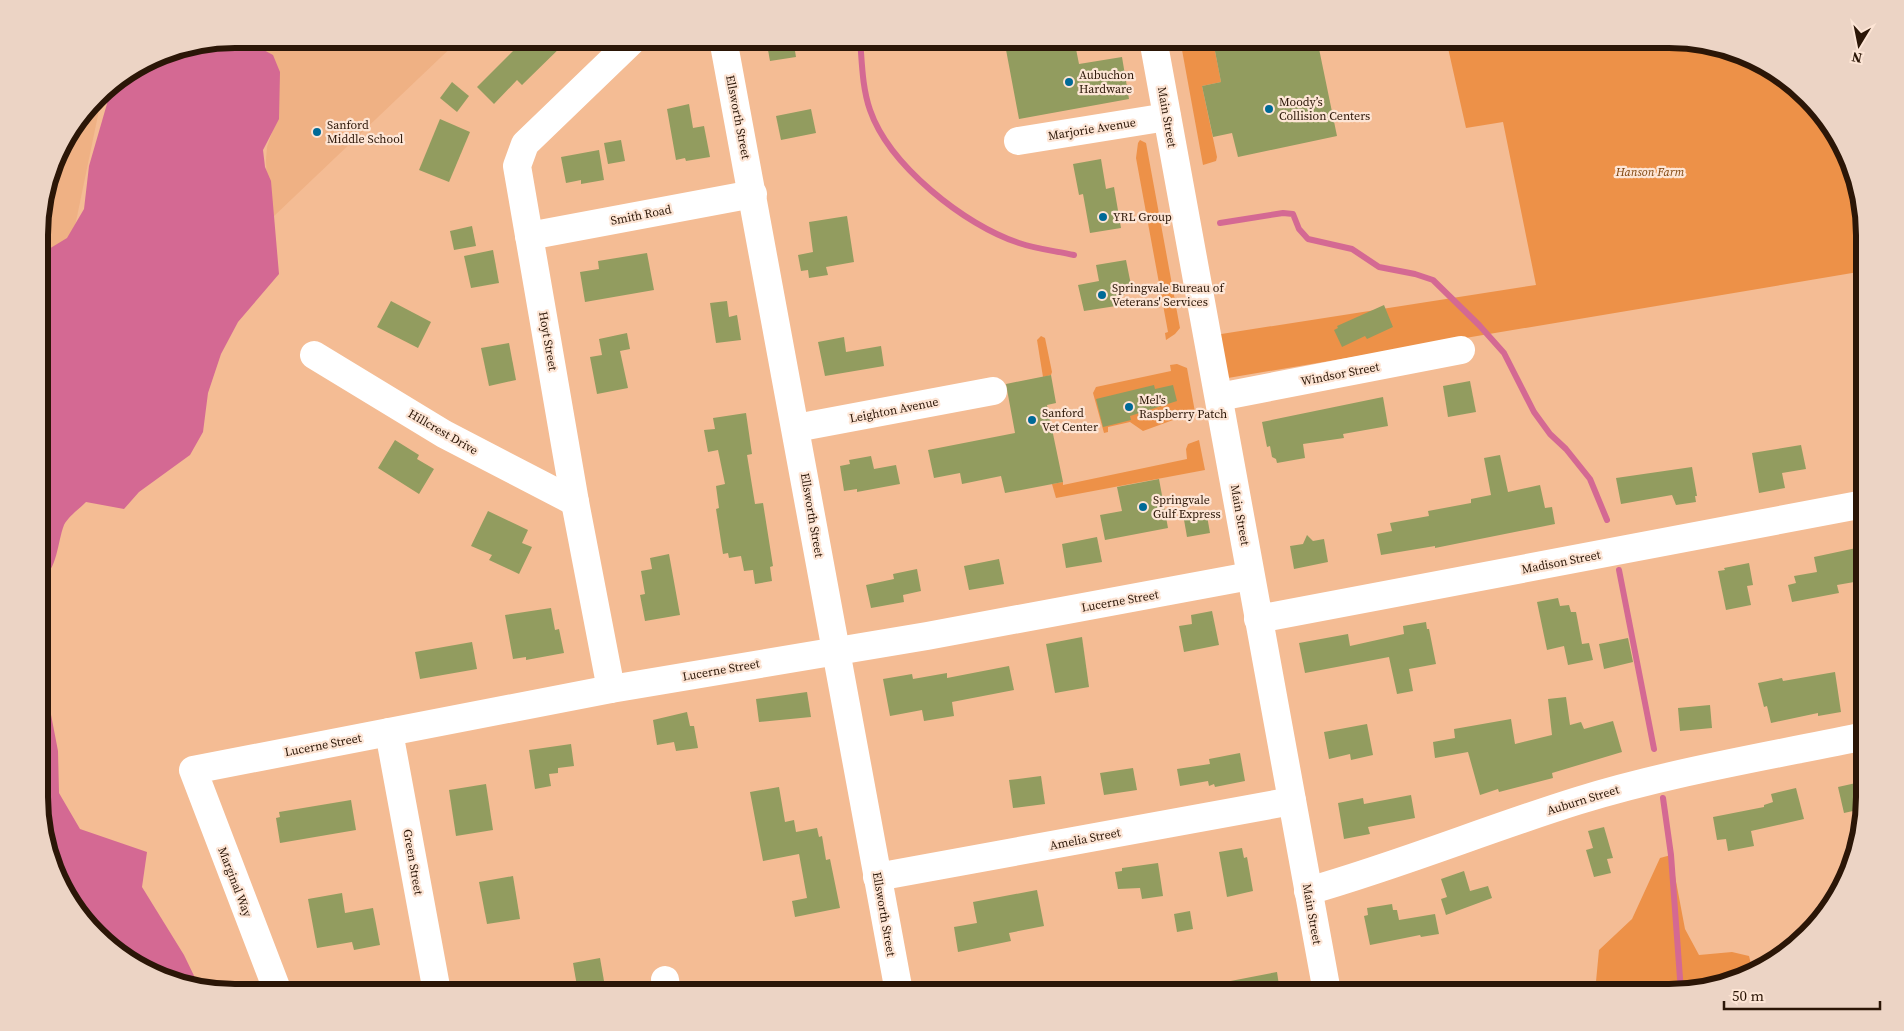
<svg xmlns="http://www.w3.org/2000/svg" width="1904" height="1031" font-family="'Source Serif 4',serif">
  <style>
    .built { fill: #efb184 }
    .green { fill: #ed9148 }
    .water { fill: #d46993 }
    .lines { fill: none; stroke-linecap: round; stroke-linejoin: round }
    .stream { stroke: #d46993; stroke-width: 6 }
    .building { fill: #929c5f }
    .minor { stroke: #fff; stroke-width: 28 }
    .major { stroke: #fff; stroke-width: 28 }
    .poi-dot { fill: #006a97; stroke: #fde5d5; stroke-width: 2 }
    .labels { text-anchor: middle; stroke-width: 4.5; stroke-linejoin: round; paint-order: stroke }
    .poi-label { font-size: 12px; fill: #2b1607; stroke: #fde5d5; text-anchor: start }
    .street-label { font-size: 12px; fill: #2b1607; stroke: #fde5d5 }
    .park-label { font-size: 12px; font-style: italic; fill: #80450d; stroke: #fde5d5 }
    .rim { fill: none; stroke: #2b1607; stroke-width: 6 }
  </style>
  <rect width="100%" height="100%" fill="#f4bc94"/>
  <g class="built">
    <path d="M233,39h227l-187,178 -6,-32 -1,-25 1,-13 10,-29 -39,-77z"/>
    <path d="M103,91l-30,145 -19,14 -15,5v-33l20,-74z"/>
  </g>
  <g class="green">
    <path d="M1180,39h9l2,12 23,-5 7,36 -19,4 15,71 -1,4 -13,4z"/>
    <path d="M1446,39h223l87,20 43,29 33,38 32,83v62l-642,108 -7,-44 321,-50 -33,-163 -37,6z"/>
    <path d="M1140,140l6,3 34,185 -5,6 -9,6 -1,-7 3,-1 -32,-174 2,-15z"/>
    <path d="M1041,336l4,2 7,34 -1,3 -8,2 -6,-37z"/>
    <path d="M1177,364l10,4 8,44 -52,19 -13,-9 -22,5v5l-4,1 -11,-40 3,-6 75,-16 -1,-6z"/>
    <path d="M1199,440l6,30 -149,28 -4,-14 11,-2v3l124,-26 -1,-10 2,-5z"/>
    <path d="M1671,855l14,74 14,26 33,-3 17,4 4,16c-50,24 -104,20 -158,20l4,-42 33,-31 28,-61z"/>
  </g>
  <g class="water">
    <path d="M231,40l16,1 26,14 7,17 -1,47 -16,31 2,17 6,14 8,93 -41,48 -17,32 -13,39 -5,39 -13,23 -51,37 -15,17 -38,-7c-7,7 -18,15 -22,23 -7,18 -6,45 -24,55l-1,-325 28,-17 17,-29 5,-43 24,-83 47,-29z"/>
    <path d="M40,673h3l15,78 1,42 21,36 67,23 -5,35 42,68 14,29 -50,-12 -69,-57 -25,-44 -14,-49z"/>
  </g>
  <g class="lines">
    <g class="stream">
      <path d="M860,39c2,23 2,48 10,71 19,55 94,115 149,133 17,6 37,8 55,12"/>
      <path d="M1220,223l63,-10 10,1 6,15 9,10 44,10 27,18 36,7 18,6 46,45 25,28 30,59 16,22 16,15 24,30 17,41"/>
      <path d="M1619,570l35,179"/>
      <path d="M1663,798l8,57 10,137"/>
    </g>
  </g>
  <g class="building">
    <path d="M525,39h44l-47,46 -5,-5 -23,24 -17,-17z"/>
    <path d="M766,39h27l3,18 -26,4z"/>
    <path d="M1004,39h70l5,25 43,-7 7,42 -110,20z"/>
    <path d="M1249,39h68l20,97 -99,21 -6,-24 -19,4 -11,-51 19,-4 -7,-36z"/>
    <path d="M452,82l17,14 -12,16 -17,-14z"/>
    <path d="M689,104l4,24 11,-2 6,31 -24,4 -1,-3 -9,2 -9,-51z"/>
    <path d="M811,109l5,24 -35,7 -5,-24z"/>
    <path d="M440,119l30,13 -21,50 -30,-12z"/>
    <path d="M621,140l4,21 -17,3 -4,-21z"/>
    <path d="M599,150l5,30 -23,4v-4l-15,3 -5,-26z"/>
    <path d="M1101,159l5,30 8,-2 7,41 -31,5 -7,-39 -4,1 -6,-31z"/>
    <path d="M847,216l7,46 -28,5 2,8 -19,3 -1,-8 -7,1 -3,-16 15,-3 -4,-30z"/>
    <path d="M472,226l4,20 -22,4 -4,-19z"/>
    <path d="M493,250l6,33 -28,5 -7,-32z"/>
    <path d="M647,253l7,37 -69,12 -5,-30 19,-3 -1,-8z"/>
    <path d="M1126,260l5,25 -15,21 -32,5 -6,-26 21,-4 -3,-16z"/>
    <path d="M391,301l40,21 -13,26 -41,-21z"/>
    <path d="M727,301l2,16 8,-2 4,25 -25,3 -6,-40z"/>
    <path d="M1384,305l9,22 -26,12 -2,-3 -23,11 -8,-17 4,-2 -1,-2z"/>
    <path d="M627,333l3,16 -10,2 8,37 -31,6 -7,-37 12,-2 -3,-16z"/>
    <path d="M844,337l2,15 35,-6 3,20 -59,10 -7,-34z"/>
    <path d="M509,343l7,37 -27,6 -8,-38z"/>
    <path d="M1051,375l5,28 -9,2 16,77 -58,11 -4,-17 -39,8 -2,-11 -26,5 -6,-28 87,-17 -9,-49z"/>
    <path d="M1470,381l6,31 -28,5 -5,-31z"/>
    <path d="M1154,385l1,4 18,-4 4,16 -47,15 1,4 -28,7 -7,-28z"/>
    <path d="M1383,397l5,29 -45,8 1,4 -41,6 2,14 -28,5 -1,-4 -4,-2 -2,-11 -3,1 -5,-25z"/>
    <path d="M746,413l6,41 -5,1 8,49 8,-1 10,63 -3,1 2,14 -17,3 -2,-14 -9,1 -3,-15 -12,2 -1,-5 -5,1 -7,-45 3,-1 -3,-22 9,-2 -7,-34 -10,2 -4,-22 11,-1 -2,-11z"/>
    <path d="M395,440l24,15 -2,4 17,10 -15,25 -41,-26z"/>
    <path d="M1801,445l5,24 -24,4 3,15 -26,5 -7,-40z"/>
    <path d="M1500,455l8,37 32,-7 5,23 7,-1 3,17 -120,24v-2l-54,9 -4,-21 15,-3 -2,-8 39,-7 -1,-5 43,-8v-4l20,-4 -7,-37z"/>
    <path d="M871,456l3,13 22,-4 4,19 -43,8v-3l-13,2 -4,-25 10,-2 -1,-4z"/>
    <path d="M1692,467l5,29h-2l1,6 -20,3 -4,-10 -51,9 -5,-26z"/>
    <path d="M1159,479l9,49 -63,12 -5,-25 22,-4 -5,-24z"/>
    <path d="M1206,510l4,23 -23,4 -4,-23z"/>
    <path d="M488,511l40,19 -6,13 10,4 -13,27 -30,-14 3,-5 -21,-9z"/>
    <path d="M1307,535l6,6 11,-2 4,23 -34,7 -4,-23 13,-2z"/>
    <path d="M1097,537l5,25 -36,6 -4,-24z"/>
    <path d="M1861,547v3l4,-1v28h-5v4l-23,4 2,8 -47,9 -4,-17 8,-2 -2,-7 23,-4 -3,-15z"/>
    <path d="M669,554l11,61 -35,6 -5,-26 5,-1 -4,-23 11,-2 -2,-11z"/>
    <path d="M999,559l5,25 -35,6 -5,-24z"/>
    <path d="M1749,563l4,22 -6,1 4,19 -25,5 -8,-39 7,-1 -1,-2z"/>
    <path d="M917,569l4,22 -18,4 1,7 -33,6 -5,-23 28,-6 -1,-5z"/>
    <path d="M1558,598l2,8 9,-1 2,7h5l6,32 7,-1 4,17 -25,5 -4,-19 -17,4 -10,-48z"/>
    <path d="M551,608l4,22 4,-1 5,24 -38,7v-3l-13,2 -8,-44z"/>
    <path d="M1212,611l7,34 -35,7 -5,-26 13,-2 -1,-9z"/>
    <path d="M1426,622l1,7h2l7,35 -27,5 4,22 -16,3 -8,-37 -84,16 -6,-30 49,-9 2,12 54,-12 -1,-8z"/>
    <path d="M1082,637l7,50 -34,6 -9,-49z"/>
    <path d="M1628,638l5,24 -29,7 -5,-25z"/>
    <path d="M472,642l5,27 -57,10 -5,-27z"/>
    <path d="M1009,666l5,24 -62,12 2,14 -30,5 -2,-11 -32,6 -7,-37 29,-5 1,5 34,-6v5z"/>
    <path d="M1835,672l6,40 -23,4v-3l-47,10 -4,-17 -3,1 -6,-24 24,-5 1,3z"/>
    <path d="M807,692l4,25 -52,5 -3,-23z"/>
    <path d="M1566,697l4,28 11,-3 3,7 29,-8 9,31 -70,21 1,5 -54,14 -1,-3 -18,6 -12,-43 -33,6 -2,-16 22,-4 -1,-9 57,-10 4,25 37,-9 -4,-36z"/>
    <path d="M1710,705l2,23 -32,3 -2,-23z"/>
    <path d="M687,712l3,14h4l4,22 -22,3 -2,-9 -17,3 -4,-25z"/>
    <path d="M1367,724l6,31 -22,5 -1,-6 -21,5 -5,-27z"/>
    <path d="M571,744l3,22 -16,2v5l-9,1 2,12 -16,3 -6,-39z"/>
    <path d="M1240,753l5,28 -30,6 -1,-3 -5,2 -1,-5 -28,5 -3,-17 33,-5 -1,-5z"/>
    <path d="M1133,768l4,22 -33,5 -4,-22z"/>
    <path d="M1041,776l4,28 -32,4 -4,-28z"/>
    <path d="M1865,781l-3,28 -18,4 -6,-26z"/>
    <path d="M486,784l7,46 -37,6 -7,-46z"/>
    <path d="M779,787l6,35 9,-2 2,12 21,-4 2,9 3,-1 4,24 4,-1 10,49 -45,9 -3,-16 15,-3 -8,-44 -36,7 -13,-69z"/>
    <path d="M1796,788l8,31 -53,12 3,15 -26,5 -2,-12 -9,1 -4,-23 51,-10v-2l9,-3 -2,-8z"/>
    <path d="M1411,795l4,23 -47,9 2,7 -26,5 -6,-36 25,-5 1,6z"/>
    <path d="M351,800l5,30 -76,13 -4,-25 4,-1 -1,-5z"/>
    <path d="M1604,827l9,31 -6,1 4,14 -17,4 -8,-27 7,-2 -5,-17z"/>
    <path d="M1242,848l2,10 3,-1 6,34 -26,6 -8,-45z"/>
    <path d="M1158,863l5,33 -21,3 -2,-11 -22,1 -3,-17 7,-1v-3z"/>
    <path d="M1464,871l6,20 18,-5 4,12 -46,17 -5,-16 6,-2 -6,-18z"/>
    <path d="M513,876l7,43 -33,5 -8,-42z"/>
    <path d="M1037,890l7,36 -35,7 2,8 -53,11 -4,-25 23,-4 -4,-21z"/>
    <path d="M342,893l3,20 28,-5 7,37 -26,5 -2,-8 -35,6 -9,-49z"/>
    <path d="M1392,904l1,6h4l2,10 36,-6 4,20 -18,3 -1,-2 -50,10 -6,-29 4,-1 -1,-7z"/>
    <path d="M1190,911l3,18 -16,3 -3,-18z"/>
    <path d="M600,958l4,23 -27,5 -4,-23z"/>
    <path d="M1277,972l3,20h-65v-8z"/>
  </g>
  <g class="lines">
    <g class="minor">
      <path d="M723,39l176,953"/>
      <path d="M1018,141l149,-24"/>
      <path d="M529,236l224,-42"/>
      <path d="M314,355l130,79 131,68"/>
      <path d="M1219,397l242,-47"/>
      <path d="M796,428l197,-37"/>
      <path d="M1258,619l606,-115"/>
      <path d="M611,689l-36,-187 -58,-336 8,-22 109,-105"/>
      <path d="M389,732l48,260"/>
      <path d="M877,877l415,-76"/>
      <path d="M1308,891c92,-26 179,-62 269,-90 94,-29 192,-45 288,-65"/>
      <path d="M665,980l2,12"/>
      <path d="M278,992l-85,-222 418,-81 316,-53 323,-60"/>
    </g>
    <path class="major" d="M1153,39l174,953"/>
  </g>
  <g class="poi-dot">
    <circle cx="1069" cy="82" r="5"/>
    <circle cx="1269" cy="109" r="5"/>
    <circle cx="317" cy="132" r="5"/>
    <circle cx="1103" cy="217" r="5"/>
    <circle cx="1102" cy="295" r="5"/>
    <circle cx="1129" cy="407" r="5"/>
    <circle cx="1032" cy="420" r="5"/>
    <circle cx="1143" cy="507" r="5"/>
  </g>
  <g class="labels">
    <g class="poi-label">
      <text x="1079" y="79">Aubuchon<tspan x="1079" dy="14">Hardware</tspan></text>
      <text x="1279" y="106">Moody’s<tspan x="1279" dy="14">Collision Centers</tspan></text>
      <text x="327" y="129">Sanford<tspan x="327" dy="14">Middle School</tspan></text>
      <text x="1113" y="221">YRL Group</text>
      <text x="1112" y="292">Springvale Bureau of<tspan x="1112" dy="14">Veterans' Services</tspan></text>
      <text x="1139" y="404">Mel's<tspan x="1139" dy="14">Raspberry Patch</tspan></text>
      <text x="1042" y="417">Sanford<tspan x="1042" dy="14">Vet Center</tspan></text>
      <text x="1153" y="504">Springvale<tspan x="1153" dy="14">Gulf Express</tspan></text>
    </g>
    <g class="street-label">
      <text transform="translate(738 117) rotate(79)" y="4">Ellsworth Street</text>
      <text transform="translate(1167 117) rotate(80)" y="4">Main Street</text>
      <text transform="translate(1092 129) rotate(-9)" y="4">Marjorie Avenue</text>
      <text transform="translate(641 215) rotate(-11)" y="4">Smith Road</text>
      <text transform="translate(548 341) rotate(80)" y="4">Hoyt Street</text>
      <text transform="translate(1340 374) rotate(-11)" y="4">Windsor Street</text>
      <text transform="translate(894 410) rotate(-11)" y="4">Leighton Avenue</text>
      <text transform="translate(443 432) rotate(30)" y="4">Hillcrest Drive</text>
      <text transform="translate(812 515) rotate(80)" y="4">Ellsworth Street</text>
      <text transform="translate(1240 515) rotate(80)" y="4">Main Street</text>
      <text transform="translate(1561 562) rotate(-11)" y="4">Madison Street</text>
      <text transform="translate(1120 601) rotate(-10)" y="4">Lucerne Street</text>
      <text transform="translate(721 670) rotate(-10)" y="4">Lucerne Street</text>
      <text transform="translate(323 745) rotate(-11)" y="4">Lucerne Street</text>
      <text transform="translate(1583 800) rotate(-17)" y="4">Auburn Street</text>
      <text transform="translate(1085 839) rotate(-11)" y="4">Amelia Street</text>
      <text transform="translate(413 862) rotate(80)" y="4">Green Street</text>
      <text transform="translate(235 882) rotate(69)" y="4">Marginal Way</text>
      <text transform="translate(884 914) rotate(80)" y="4">Ellsworth Street</text>
      <text transform="translate(1312 914) rotate(80)" y="4">Main Street</text>
    </g>
    <g class="park-label">
      <text x="1650" y="176">Hanson Farm</text>
    </g>
  </g>
  <path d="M0 0H1904V1031H0ZM235 48H1669A187 187 0 0 1 1856 235V797A187 187 0 0 1 1669 984H235A187 187 0 0 1 48 797V235A187 187 0 0 1 235 48Z" fill="#ecd4c5" fill-rule="evenodd"/>
  <path class="rim" d="M235 48H1669A187 187 0 0 1 1856 235V797A187 187 0 0 1 1669 984H235A187 187 0 0 1 48 797V235A187 187 0 0 1 235 48Z"/>
  <g transform="translate(1859 45) rotate(190)" stroke="#fde5d5" stroke-width="4" paint-order="stroke">
  <path d="M0-4L9 19L0 12L-9 19Z" fill="#2b1607"/>
  <text y="-8" font-size="14" font-weight="bold" text-anchor="middle" fill="#2b1607">N</text>
  </g>
  <path d="M1724 1001v8h156v-8" fill="none" stroke="#2b1607" stroke-width="2.5"/>
  <text x="1732" y="1001" font-size="15" fill="#2b1607" stroke="#fde5d5" stroke-width="4" paint-order="stroke">50 m</text>
</svg>
